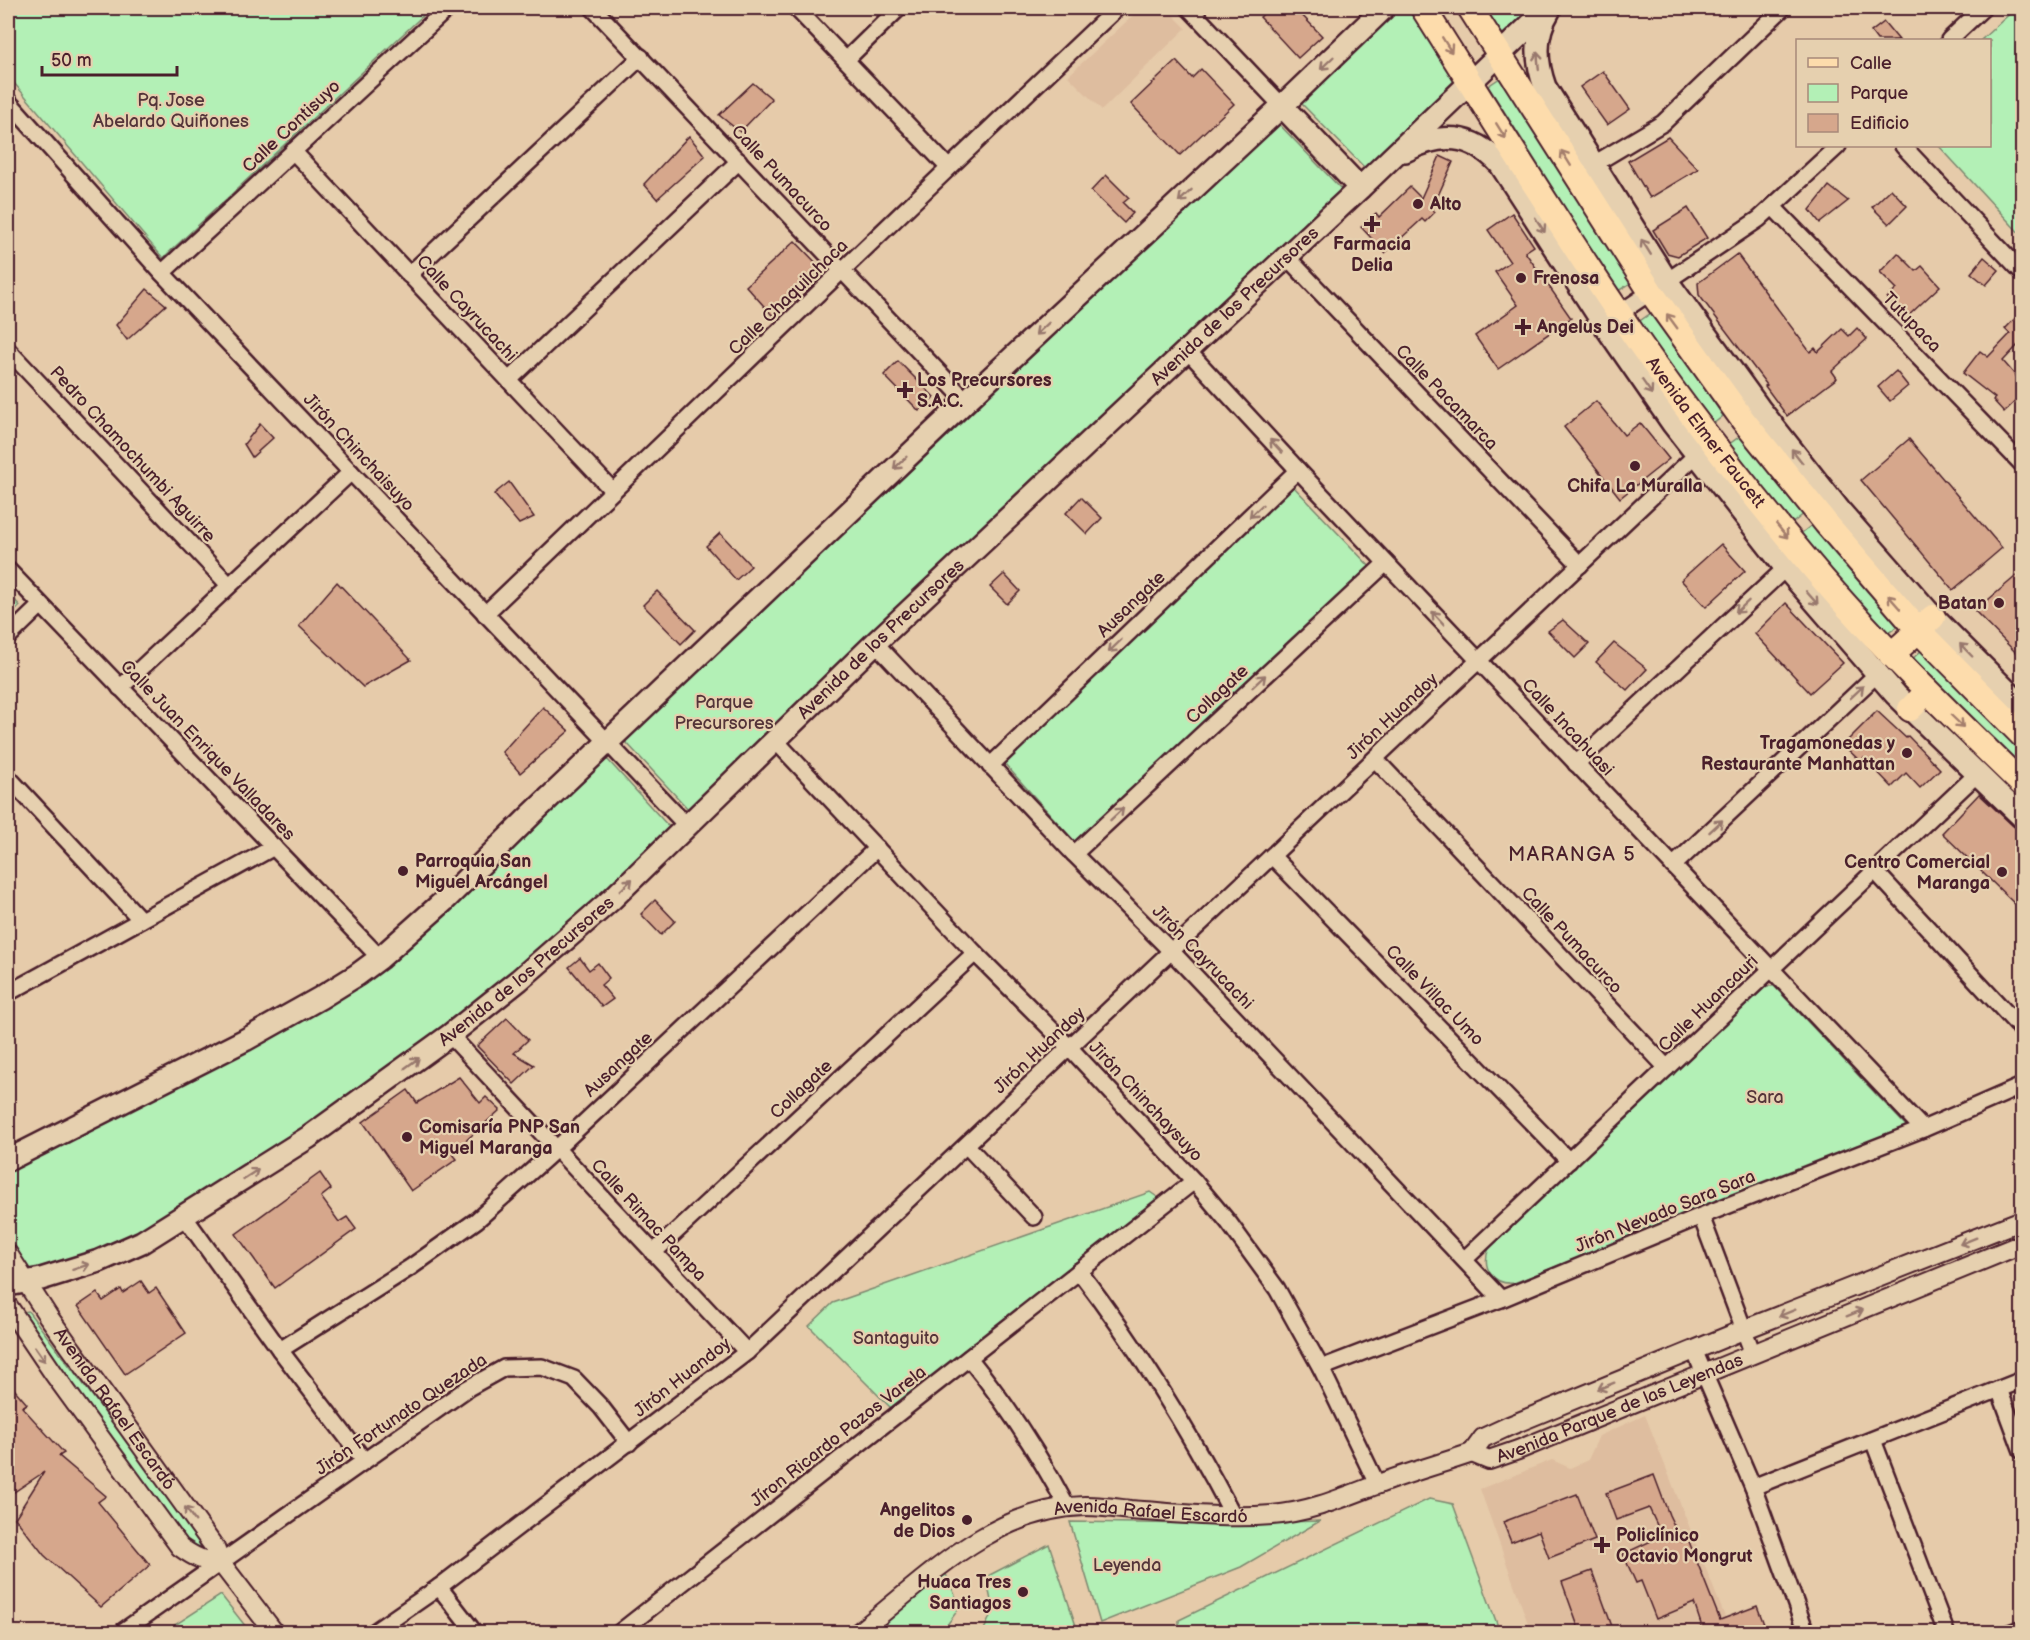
<svg xmlns="http://www.w3.org/2000/svg" width="2030" height="1640" font-family="'Balsamiq Sans',sans-serif">
  <style>
    .built { fill: #debd9f }
    .green { fill: #b3f0b6; stroke: #7e8870; stroke-width: 1.5 }
    .building { fill: #d6a78c; stroke: #4a1f2b; stroke-width: 1.5 }
    .lines { fill: none; stroke-linecap: round; stroke-linejoin: round }
    .pedestrian-casing { stroke: #4a1f2b; stroke-width: 15 }
    .minor-casing { stroke: #4a1f2b; stroke-width: 20 }
    .tertiary-casing { stroke: #4a1f2b; stroke-width: 22 }
    .secondary-casing { stroke: #4a1f2b; stroke-width: 26 }
    .primary-casing { stroke: #4a1f2b; stroke-width: 28 }
    .pedestrian { stroke: #e6d0af; stroke-width: 10 }
    .minor { stroke: #e6d0af; stroke-width: 15 }
    .tertiary { stroke: #e6d0af; stroke-width: 18 }
    .secondary { stroke: #e6d0af; stroke-width: 21 }
    .primary { stroke: #fddcac; stroke-width: 24 }
    .oneway { stroke: #a47e6c }
    .oneway2 { stroke: #98786d }
    .poi-dot { fill: #4a1f2b; stroke: #e6d0af; stroke-width: 2 }
    .labels { text-anchor: middle; stroke-width: 4.5; stroke-linejoin: round; paint-order: stroke }
    .park-label { font-size: 18px; fill: #543439; stroke: #e6d0af }
    .street-label { font-size: 18px; fill: #4a1f2b; stroke: #e6d0af }
    .poi-label { font-size: 18px; font-weight: bold; fill: #4a1f2b; stroke: #e6d0af; text-anchor: start }
    .neighbourhood-label { font-size: 20px; letter-spacing: 1.5px; fill: #4a1f2b; stroke: #e6d0af }
  </style>
  <rect width="100%" height="100%" fill="#e6cbaa"/>
  <filter id="ink" filterUnits="userSpaceOnUse"><feTurbulence type="fractalNoise" baseFrequency=".0167" numOctaves="2"/><feDisplacementMap in="SourceGraphic" scale="12" xChannelSelector="R" yChannelSelector="G"/><feConvolveMatrix kernelMatrix="1 2 1 2 8 2 1 2 1" color-interpolation-filters="sRGB"/></filter>
  <g filter="url(#ink)">
    <g class="built">
      <path d="M1141,8h25l20,20 -84,82 -34,-34z"/>
      <path d="M1645,1415l86,217h-200l-51,-143 72,-29 18,8 18,-8 11,-24z"/>
    </g>
    <g class="green">
      <path d="M8,8h423l-268,250 -155,-182z"/>
      <path d="M1400,8h10l49,71 -93,90 -67,-68z"/>
      <path d="M1484,8h49l-29,28z"/>
      <path d="M2016,8h6v228l-83,-90h51v-106h-9z"/>
      <path d="M1500,78l131,205 -13,8 -130,-205z"/>
      <path d="M1278,123l65,68 -653,620 -65,-70z"/>
      <path d="M1654,311l69,105 -15,12 -71,-105z"/>
      <path d="M1743,434l62,79 -15,12 -62,-80z"/>
      <path d="M1293,486l79,83 -296,274 -72,-80z"/>
      <path d="M1812,525l90,99 -14,9 -89,-98z"/>
      <path d="M8,592l12,14 -12,12z"/>
      <path d="M1922,650l100,98v24l-113,-110z"/>
      <path d="M607,759l64,70 -75,72 -146,129 -261,176 -87,43 -73,21 -21,-36v-66l366,-193z"/>
      <path d="M1764,986h10l134,142 -394,155c-21,2 -33,-15 -25,-35z"/>
      <path d="M1150,1192l10,7 -268,210 -83,-83 24,-23z"/>
      <path d="M28,1311l169,223 5,21 -12,-9 -171,-233z"/>
      <path d="M1429,1499l24,5 47,128h-321v-12z"/>
      <path d="M1320,1521l-79,46 -141,56 -30,-101 137,2z"/>
      <path d="M1049,1544l29,88h-95l10,-22 -7,-33z"/>
      <path d="M942,1565l18,42 -18,25h-83z"/>
      <path d="M221,1595l29,37h-86z"/>
    </g>
    <g class="building">
      <path d="M1270,8h25l27,28 -24,22 -38,-41z"/>
      <path d="M1884,22l15,18h-22l-6,-8z"/>
      <path d="M1176,61l16,17 9,-9 33,35 -54,51 -49,-51z"/>
      <path d="M1603,71l27,38 -23,16 -27,-38z"/>
      <path d="M753,83l19,16 -32,33 -21,-17z"/>
      <path d="M689,136l16,20 -48,43 -13,-15z"/>
      <path d="M1668,137l30,32 -48,29 -22,-37z"/>
      <path d="M1440,156l13,6 -21,47 3,3 -10,10 -3,-3 -37,34 -24,-26 15,-14 3,4 31,-30 11,11z"/>
      <path d="M1106,175l23,23 -6,5 10,10 -9,10 -33,-32z"/>
      <path d="M1829,186l19,15 -28,22 -10,-13z"/>
      <path d="M1891,189l16,17 -18,18 -17,-17z"/>
      <path d="M1688,208l19,30 -29,18 -11,-3 -14,-23z"/>
      <path d="M1512,213l22,33 -9,6 46,66 -73,51 -23,-33 43,-31 -23,-33 15,-10 -22,-32z"/>
      <path d="M795,241l26,27 -49,47 -26,-29z"/>
      <path d="M1898,253l18,18 6,-5 18,20 -34,32 -19,-20 10,-9 -17,-17z"/>
      <path d="M1737,254l73,98 5,-4 3,4 24,-23 7,7 8,-8 10,11 -35,32 5,7 -50,38 -22,-30 2,-1 -68,-90 -1,-12z"/>
      <path d="M1984,257l15,13 -13,15 -15,-12z"/>
      <path d="M147,289l19,16 -39,35 -11,-15z"/>
      <path d="M2022,311v35l-2,-3 -17,18 19,22v12l-18,17 -11,-12 2,-2 -32,-25 17,-22 8,6 22,-23 -5,-5z"/>
      <path d="M898,361l36,36 -15,14 -35,-36z"/>
      <path d="M1896,371l12,15 -18,15 -12,-14z"/>
      <path d="M1596,401l28,34 16,-12 29,36 -49,39 -56,-71z"/>
      <path d="M260,424l13,14 -21,19 -8,-13z"/>
      <path d="M1909,439l93,109 -49,42 -92,-110z"/>
      <path d="M509,482l25,35 -15,7 -25,-30z"/>
      <path d="M1081,497l21,21 -15,16 -21,-21z"/>
      <path d="M720,533l31,33 -15,14 -30,-34z"/>
      <path d="M1721,544l24,27 -39,36 -25,-27z"/>
      <path d="M2022,571v88l-47,-48z"/>
      <path d="M1004,574l16,17 -13,13 -17,-17z"/>
      <path d="M337,582l74,78 -48,27 -64,-61z"/>
      <path d="M657,591l38,39 -14,14 -38,-39z"/>
      <path d="M1786,603l57,60 -33,30 -55,-59z"/>
      <path d="M1563,620l26,24 -14,14 -27,-27z"/>
      <path d="M1614,643l33,26 -20,21 -31,-28z"/>
      <path d="M543,707l26,24 -49,42 -18,-21z"/>
      <path d="M1877,711l29,27 2,-2 32,33 -20,19 -14,-15 -14,14 -28,-29 -4,3 -17,-16z"/>
      <path d="M1979,794l34,32 9,6v79l-80,-78z"/>
      <path d="M655,900l20,21 -14,14 -20,-21z"/>
      <path d="M580,958l9,12 9,-7 11,15 -8,7 12,14 -11,8 -33,-40z"/>
      <path d="M507,1018l21,22 -14,13 20,12 -20,19 -37,-38z"/>
      <path d="M459,1077l21,26 6,-6 14,13 -48,43 5,6 -46,32 -48,-69 45,-32 9,13z"/>
      <path d="M320,1173l11,16 -10,8 18,25 8,-5 9,12 -81,59 -39,-54z"/>
      <path d="M141,1281l8,12 7,-5 30,45 -61,41 -47,-68 19,-13 6,8 18,-12 2,4z"/>
      <path d="M8,1382l19,22 -5,3 42,46 -5,3 47,40 -8,6 52,63 -49,42 -57,-52 -29,-37 29,-46 -36,24z"/>
      <path d="M1654,1475l15,40 13,27 6,-3 32,81 37,-14 10,26h-76l11,-5 -8,-24 -38,16 -15,-38 -5,2 -13,-29 39,-18 -13,-28 -33,12 -10,-27z"/>
      <path d="M1577,1494l18,46 -46,18 -10,-27 -28,11 -8,-20z"/>
      <path d="M1592,1571l22,61h-34l-18,-50z"/>
    </g>
    <g class="lines">
      <g class="pedestrian-casing">
        <path id="pedestrian" d="M2006,1632l16,-6"/>
      </g>
      <g class="minor-casing">
        <g id="minor">
          <path d="M593,8l373,393"/>
          <path d="M796,8l152,159"/>
          <path d="M1189,8l93,98"/>
          <path d="M1949,40l34,-32"/>
          <path d="M846,60l53,-52"/>
          <path d="M8,101l154,172 525,553"/>
          <path d="M1903,146l119,126"/>
          <path d="M293,151l320,340"/>
          <path d="M1594,164l69,-41 120,-115"/>
          <path d="M1773,207l249,257"/>
          <path d="M1286,256l294,309"/>
          <path d="M162,273l286,-265"/>
          <path d="M409,275l232,-218"/>
          <path d="M1612,318l147,-99 79,-73"/>
          <path d="M1186,349l112,121 625,659"/>
          <path d="M8,350l221,235"/>
          <path d="M509,380l230,-219"/>
          <path d="M8,570l372,388"/>
          <path d="M485,614c211,-202 420,-406 632,-606"/>
          <path d="M8,637l33,-32"/>
          <path d="M875,643l199,211 98,98 329,347"/>
          <path d="M120,688l231,-216"/>
          <path d="M774,739l201,214 95,95 124,133 35,42 48,66 44,79 56,116"/>
          <path d="M1375,759l292,309"/>
          <path d="M1576,764l216,-202"/>
          <path d="M990,766l308,-296"/>
          <path d="M8,777l133,143"/>
          <path d="M1074,854l312,-291"/>
          <path d="M1272,856l297,305"/>
          <path d="M1673,866l204,-192"/>
          <path d="M1875,871l147,159"/>
          <path d="M8,993l266,-146"/>
          <path d="M450,1035l297,317"/>
          <path d="M967,1146l67,71"/>
          <path d="M184,1216l96,134 84,110"/>
          <path d="M1701,1216l52,138"/>
          <path d="M653,1253l322,-300"/>
          <path d="M1465,1259l512,-485"/>
          <path d="M1079,1271c59,77 109,158 154,244"/>
          <path d="M280,1350l131,-83 66,-47 78,-70 322,-302"/>
          <path d="M1694,1350l59,137 53,145"/>
          <path d="M969,1358c38,47 70,96 98,149"/>
          <path d="M1321,1368l180,-69 200,-83 222,-87 99,-43"/>
          <path d="M1999,1389l23,62"/>
          <path d="M1873,1440l73,192"/>
          <path d="M1753,1487l269,-107"/>
          <path d="M439,1587l35,45"/>
          <path d="M122,1632l346,-244 36,-20 38,-1 32,12 27,28 28,36"/>
          <path d="M374,1632l65,-45 308,-235 949,-897"/>
          <path d="M620,1632l574,-451"/>
        </g>
      </g>
      <g class="tertiary-casing">
        <g id="tertiary">
          <path id="s1" d="M8,1254l40,62 167,232 6,15 53,69"/>
          <path d="M8,1306l46,68 126,173c14,10 24,15 41,16"/>
          <path d="M1472,1453l11,-15 26,-12 234,-96 279,-110"/>
          <path id="s2" d="M1472,1453l17,7 29,-10 504,-206"/>
          <path id="s3" d="M859,1632c67,-53 134,-124 226,-126 15,0 30,2 45,4 47,3 95,9 142,5 37,-3 70,-17 104,-30 31,-12 64,-21 96,-32"/>
        </g>
      </g>
      <g class="secondary-casing">
        <g id="secondary">
          <path d="M1549,11c-15,24 -13,51 -4,76l122,194 92,127 82,104 92,105 89,89"/>
          <path d="M1282,106l78,82"/>
          <path d="M1405,151c36,-19 66,-18 95,13l103,159 70,101 112,143 111,128 126,122"/>
          <path d="M8,1160l237,-120 75,-42 37,-23 23,-17 64,-57 88,-87 434,-413 316,-295 102,-98"/>
          <path id="s4" d="M8,1285l33,-6 58,-18 43,-19 167,-105 141,-102 69,-55 93,-81 263,-256 485,-455 188,-180"/>
        </g>
      </g>
      <g class="primary-casing">
        <g id="primary">
          <path id="s5" d="M1423,8c64,101 127,204 195,304 56,83 118,163 182,240 68,83 145,157 222,232"/>
          <path d="M1470,8l181,284 92,128 83,103 93,108 103,104"/>
          <path d="M1891,655l42,-38"/>
          <path d="M1910,709l17,-17"/>
        </g>
      </g>
      <use href="#pedestrian" class="pedestrian"/>
      <use href="#minor" class="minor"/>
      <use href="#tertiary" class="tertiary"/>
      <use href="#secondary" class="secondary"/>
      <use href="#primary" class="primary"/>
    </g>
    <defs><path id="oneway-shaft" d="M-6 0H5M1.5-3L5.5 0L1.5 3" fill="none" stroke-width="1.6" stroke-linecap="round" stroke-linejoin="round" transform="scale(1.5)"/></defs>
    <g class="oneway">
      <use href="#oneway-shaft" transform="translate(1447 45) rotate(58)"/>
      <use href="#oneway-shaft" transform="translate(1501 131) rotate(58)"/>
      <use href="#oneway-shaft" transform="translate(1566 158) rotate(-122)"/>
      <use href="#oneway-shaft" transform="translate(1672 321) rotate(-126)"/>
      <use href="#oneway-shaft" transform="translate(1782 531) rotate(51)"/>
      <use href="#oneway-shaft" transform="translate(1894 602) rotate(-131)"/>
      <use href="#oneway-shaft" transform="translate(1957 721) rotate(44)"/>
    </g>
    <g class="oneway2">
      <use href="#oneway-shaft" transform="translate(1538 61) rotate(-95)"/>
      <use href="#oneway-shaft" transform="translate(1327 63) rotate(136)"/>
      <use href="#oneway-shaft" transform="translate(1185 196) rotate(137)"/>
      <use href="#oneway-shaft" transform="translate(1540 225) rotate(57)"/>
      <use href="#oneway-shaft" transform="translate(1646 247) rotate(-122)"/>
      <use href="#oneway-shaft" transform="translate(1042 329) rotate(137)"/>
      <use href="#oneway-shaft" transform="translate(1647 387) rotate(55)"/>
      <use href="#oneway-shaft" transform="translate(1276 446) rotate(-133)"/>
      <use href="#oneway-shaft" transform="translate(1797 456) rotate(-128)"/>
      <use href="#oneway-shaft" transform="translate(900 463) rotate(136)"/>
      <use href="#oneway-shaft" transform="translate(1256 511) rotate(136)"/>
      <use href="#oneway-shaft" transform="translate(1812 598) rotate(49)"/>
      <use href="#oneway-shaft" transform="translate(1742 607) rotate(137)"/>
      <use href="#oneway-shaft" transform="translate(1438 618) rotate(-133)"/>
      <use href="#oneway-shaft" transform="translate(1115 646) rotate(136)"/>
      <use href="#oneway-shaft" transform="translate(1966 650) rotate(-134)"/>
      <use href="#oneway-shaft" transform="translate(1259 681) rotate(-43)"/>
      <use href="#oneway-shaft" transform="translate(1857 692) rotate(-43)"/>
      <use href="#oneway-shaft" transform="translate(1117 814) rotate(-43)"/>
      <use href="#oneway-shaft" transform="translate(1716 826) rotate(-43)"/>
      <use href="#oneway-shaft" transform="translate(626 885) rotate(-44)"/>
      <use href="#oneway-shaft" transform="translate(412 1063) rotate(-36)"/>
      <use href="#oneway-shaft" transform="translate(251 1174) rotate(-33)"/>
      <use href="#oneway-shaft" transform="translate(1968 1241) rotate(158)"/>
      <use href="#oneway-shaft" transform="translate(81 1267) rotate(-18)"/>
      <use href="#oneway-shaft" transform="translate(1787 1313) rotate(158)"/>
      <use href="#oneway-shaft" transform="translate(1855 1313) rotate(-22)"/>
      <use href="#oneway-shaft" transform="translate(40 1354) rotate(55)"/>
      <use href="#oneway-shaft" transform="translate(1606 1386) rotate(158)"/>
      <use href="#oneway-shaft" transform="translate(190 1514) rotate(-126)"/>
    </g>
  </g>
  <g class="poi-dot">
    <circle cx="1418" cy="204" r="6"/>
    <path d="M1369 215h6v6h6v6h-6v6h-6v-6h-6v-6h6z"/>
    <circle cx="1521" cy="278" r="6"/>
    <path d="M1520 318h6v6h6v6h-6v6h-6v-6h-6v-6h6z"/>
    <path d="M902 381h6v6h6v6h-6v6h-6v-6h-6v-6h6z"/>
    <circle cx="1635" cy="466" r="6"/>
    <circle cx="1999" cy="603" r="6"/>
    <circle cx="1907" cy="753" r="6"/>
    <circle cx="403" cy="871" r="6"/>
    <circle cx="2002" cy="872" r="6"/>
    <circle cx="407" cy="1137" r="6"/>
    <circle cx="967" cy="1520" r="6"/>
    <path d="M1599 1536h6v6h6v6h-6v6h-6v-6h-6v-6h6z"/>
    <circle cx="1023" cy="1592" r="6"/>
  </g>
  <g class="labels">
    <g class="park-label">
      <text x="171" y="106">Pq. Jose<tspan x="171" dy="21">Abelardo Quiñones</tspan></text>
      <text x="724" y="708">Parque<tspan x="724" dy="21">Precursores</tspan></text>
      <text x="1765" y="1103">Sara</text>
      <text x="896" y="1344">Santaguito</text>
      <text x="1127" y="1571">Leyenda</text>
    </g>
    <g class="street-label">
      <text transform="translate(291 126) rotate(-43)" y="6">Calle Contisuyo</text>
      <text transform="translate(782 178) rotate(47)" y="6">Calle Pumacurco</text>
      <text transform="translate(788 297) rotate(-44)" y="6">Calle Chaquilchaca</text>
      <text dy="6" stroke="none"><textPath href="#s4" startOffset="1584">Avenida de los Precursores</textPath></text>
      <text transform="translate(467 308) rotate(47)" y="6">Calle Cayrucachi</text>
      <text transform="translate(1912 322) rotate(46)" y="6">Tutupaca</text>
      <text transform="translate(1447 397) rotate(46)" y="6">Calle Pacamarca</text>
      <text dy="6" stroke="none"><textPath href="#s5" startOffset="510">Avenida Elmer Faucett</textPath></text>
      <text transform="translate(359 452) rotate(47)" y="6">Jirón Chinchaisuyo</text>
      <text transform="translate(133 454) rotate(47)" y="6">Pedro Chamochumbi Aguirre</text>
      <text transform="translate(1131 604) rotate(-44)" y="6">Ausangate</text>
      <text dy="6" stroke="none"><textPath href="#s4" startOffset="1098">Avenida de los Precursores</textPath></text>
      <text transform="translate(1217 694) rotate(-43)" y="6">Collagate</text>
      <text transform="translate(1392 716) rotate(-43)" y="6">Jirón Huandoy</text>
      <text transform="translate(1568 727) rotate(47)" y="6">Calle Incahuasi</text>
      <text transform="translate(208 750) rotate(46)" y="6">Calle Juan Enrique Valladares</text>
      <text transform="translate(1572 940) rotate(47)" y="6">Calle Pumacurco</text>
      <text transform="translate(1203 957) rotate(46)" y="6">Jirón Cayrucachi</text>
      <text dy="6" stroke="none"><textPath href="#s4" startOffset="612">Avenida de los Precursores</textPath></text>
      <text transform="translate(1435 995) rotate(46)" y="6">Calle Villac Umo</text>
      <text transform="translate(1708 1003) rotate(-44)" y="6">Calle Huancauri</text>
      <text transform="translate(1039 1050) rotate(-43)" y="6">Jirón Huandoy</text>
      <text transform="translate(618 1064) rotate(-43)" y="6">Ausangate</text>
      <text transform="translate(801 1089) rotate(-43)" y="6">Collagate</text>
      <text transform="translate(1146 1101) rotate(47)" y="6">Jirón Chinchaysuyo</text>
      <text transform="translate(1665 1211) rotate(-22)" y="6">Jirón Nevado Sara Sara</text>
      <text transform="translate(649 1220) rotate(47)" y="6">Calle Rimac Pampa</text>
      <text transform="translate(682 1377) rotate(-38)" y="6">Jirón Huandoy</text>
      <text dy="6" stroke="none"><textPath href="#s2" startOffset="159">Avenida Parque de las Leyendas</textPath></text>
      <text dy="6" stroke="none"><textPath href="#s1" startOffset="188">Avenida Rafael Escardó</textPath></text>
      <text transform="translate(401 1414) rotate(-34)" y="6">Jirón Fortunato Quezada</text>
      <text transform="translate(838 1436) rotate(-38)" y="6">Jíron Ricardo Pazos Varela</text>
      <text dy="6" stroke="none"><textPath href="#s3" startOffset="330">Avenida Rafael Escardó</textPath></text>
    </g>
    <g class="poi-label">
      <text x="1430" y="210">Alto</text>
      <text x="1372" y="250" text-anchor="middle">Farmacia<tspan x="1372" dy="21">Delia</tspan></text>
      <text x="1533" y="284">Frenosa</text>
      <text x="1537" y="333">Angelus Dei</text>
      <text x="917" y="386">Los Precursores<tspan x="917" dy="21">S.A.C.</tspan></text>
      <text x="1635" y="492" text-anchor="middle">Chifa La Muralla</text>
      <text x="1987" y="609" text-anchor="end">Batan</text>
      <text x="1895" y="749" text-anchor="end">Tragamonedas y<tspan x="1895" dy="21">Restaurante Manhattan</tspan></text>
      <text x="415" y="867">Parroquia San<tspan x="415" dy="21">Miguel Arcángel</tspan></text>
      <text x="1990" y="868" text-anchor="end">Centro Comercial<tspan x="1990" dy="21">Maranga</tspan></text>
      <text x="419" y="1133">Comisaría PNP San<tspan x="419" dy="21">Miguel Maranga</tspan></text>
      <text x="955" y="1516" text-anchor="end">Angelitos<tspan x="955" dy="21">de Dios</tspan></text>
      <text x="1616" y="1541">Policlínico<tspan x="1616" dy="21">Octavio Mongrut</tspan></text>
      <text x="1011" y="1588" text-anchor="end">Huaca Tres<tspan x="1011" dy="21">Santiagos</tspan></text>
    </g>
    <g class="neighbourhood-label">
      <text x="1572" y="861">MARANGA 5</text>
    </g>
  </g>
  <rect width="2030" height="1640" fill="none" stroke="#e6d0af" stroke-width="30"/>
  <rect x="15" y="15" width="2000" height="1610" fill="none" stroke="#4a1f2b" stroke-width="2" filter="url(#ink)"/>
  <rect x="1796" y="39" width="195" height="108" fill="#e6d0af" stroke="#a8897a" stroke-width="1.5"/>
  <rect x="1808" y="58" width="30" height="9" fill="#fddcac" stroke="#a8897a" stroke-width="1.5"/>
  <text x="1850" y="69" font-size="18" fill="#4a1f2b">Calle</text>
  <rect x="1808" y="84" width="30" height="18" fill="#b3f0b6" stroke="#a8897a" stroke-width="1.5"/>
  <text x="1850" y="99" font-size="18" fill="#4a1f2b">Parque</text>
  <rect x="1808" y="114" width="30" height="18" fill="#d6a78c" stroke="#a8897a" stroke-width="1.5"/>
  <text x="1850" y="129" font-size="18" fill="#4a1f2b">Edificio</text>
  <path d="M42 66v9h135v-9" fill="none" stroke="#4a1f2b" stroke-width="3"/>
  <text x="51" y="66" font-size="18" fill="#4a1f2b" stroke="#e6d0af" stroke-width="4.5" paint-order="stroke">50 m</text>
</svg>
